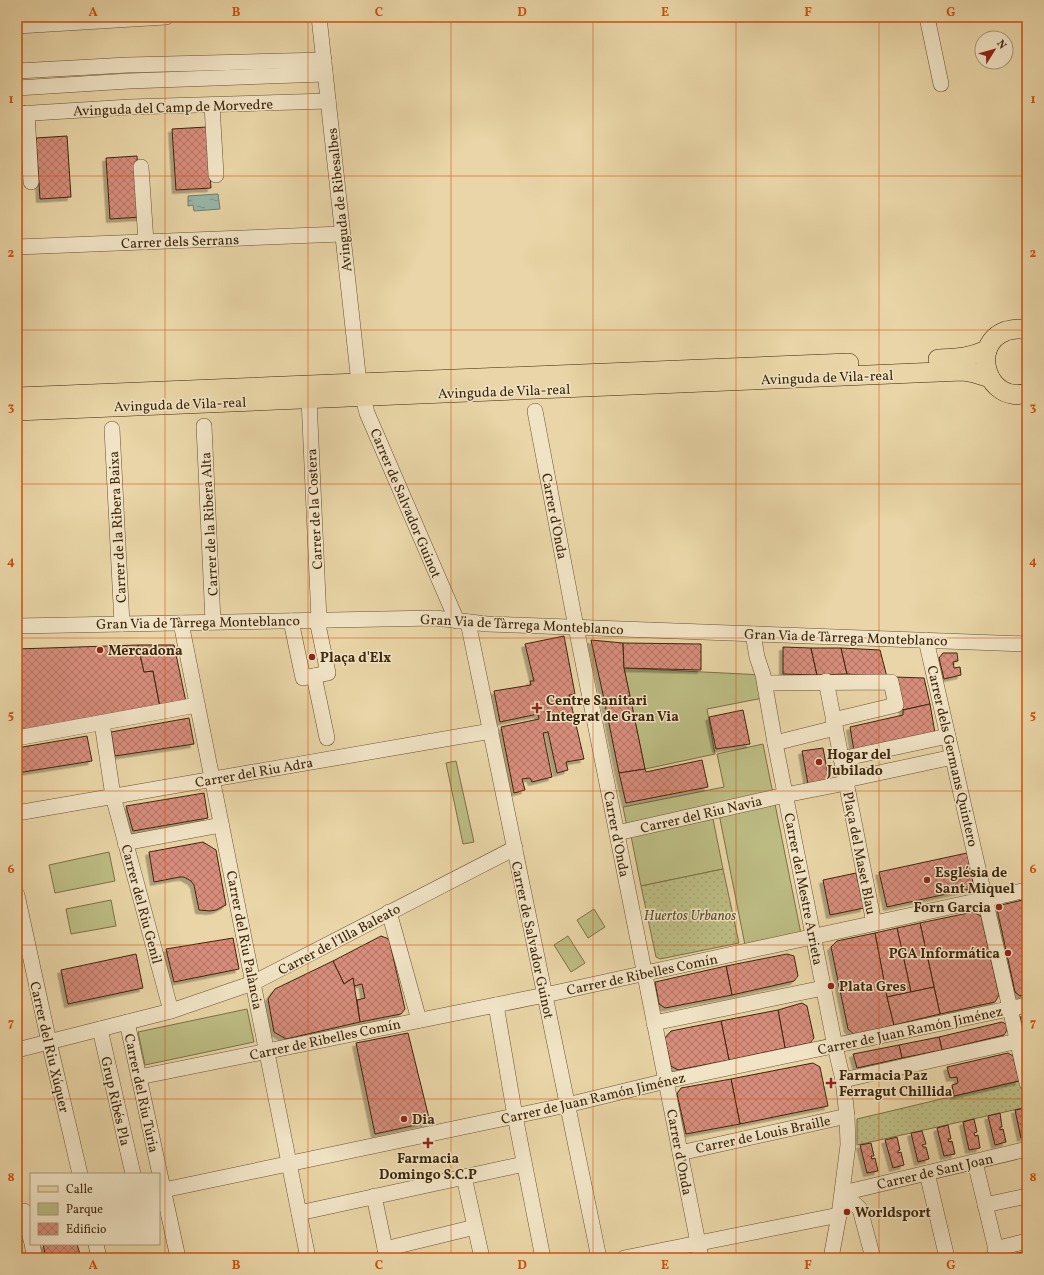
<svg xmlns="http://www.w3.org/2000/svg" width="1044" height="1275" font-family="Vollkorn,serif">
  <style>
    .green { fill: #bcbc83; stroke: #7c7047 }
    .garden { fill: url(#garden-dots); stroke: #7c7047 }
    .water { fill: url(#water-ripples); stroke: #737d6b }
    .building { fill: url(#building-cross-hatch); stroke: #3d250b; filter: url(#shadow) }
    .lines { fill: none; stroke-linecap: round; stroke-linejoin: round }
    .minor-casing { stroke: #685132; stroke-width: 16 }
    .major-casing { stroke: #3d250b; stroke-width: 20 }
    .minor { stroke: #f1e4c6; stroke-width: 15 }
    .major { stroke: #e9d5a7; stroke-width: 19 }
    .grid { fill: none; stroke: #ce510c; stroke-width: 1; stroke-opacity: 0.55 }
    .poi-dot { fill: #8f2418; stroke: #f1e4c6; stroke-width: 1.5 }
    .labels { text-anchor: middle; stroke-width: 3; stroke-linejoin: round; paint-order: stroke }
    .street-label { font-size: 14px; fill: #3d250b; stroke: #f1e4c6 }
    .poi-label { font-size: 14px; font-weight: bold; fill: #3d250b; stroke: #f1e4c6; text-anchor: start }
    .park-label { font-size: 14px; font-style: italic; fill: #5d4b29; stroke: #f1e4c6 }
    .neatline { fill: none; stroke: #ce510c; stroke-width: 1.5 }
    .grid-label { font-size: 13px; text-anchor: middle; font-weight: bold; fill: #ce510c }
  </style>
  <defs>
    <pattern id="garden-dots" width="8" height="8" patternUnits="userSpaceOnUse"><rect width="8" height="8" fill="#bcbc83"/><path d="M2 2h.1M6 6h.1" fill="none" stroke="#a2a170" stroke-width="1.8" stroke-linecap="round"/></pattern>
    <pattern id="water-ripples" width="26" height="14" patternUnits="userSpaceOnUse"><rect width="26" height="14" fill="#97b8ab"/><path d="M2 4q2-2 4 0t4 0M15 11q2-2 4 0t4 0" fill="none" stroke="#7c9589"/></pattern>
    <pattern id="building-cross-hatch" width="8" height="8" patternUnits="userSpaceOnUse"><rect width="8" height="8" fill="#d78d7b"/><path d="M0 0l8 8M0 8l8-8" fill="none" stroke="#b07363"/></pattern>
    <filter id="shadow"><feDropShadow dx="-3.5" dy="3.5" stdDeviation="0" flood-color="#0004"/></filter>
  </defs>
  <rect width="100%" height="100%" fill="#e9d5a7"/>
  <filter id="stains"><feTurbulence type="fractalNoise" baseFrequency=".005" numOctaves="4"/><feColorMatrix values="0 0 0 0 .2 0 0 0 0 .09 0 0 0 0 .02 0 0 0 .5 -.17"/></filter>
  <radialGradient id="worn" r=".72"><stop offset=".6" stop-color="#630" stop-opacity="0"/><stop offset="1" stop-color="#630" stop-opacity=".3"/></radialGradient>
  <g class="green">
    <path d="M624,668l139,7 5,22 -61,12 8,45 -70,15z"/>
    <path d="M763,744l38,190 -56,11 -26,-131 -91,18 -5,-25 101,-20 -7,-33z"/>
    <path d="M456,761l18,81 -11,2 -17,-81z"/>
    <path d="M713,819l10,50 -82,17 -10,-50z"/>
    <path d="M109,852l6,29 -60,12 -6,-28z"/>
    <path d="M111,900l5,26 -45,8 -5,-25z"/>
    <path d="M594,909l11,18 -17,11 -11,-18z"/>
    <path d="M568,936l17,27 -14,9 -17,-27z"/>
    <path d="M247,1009l7,33 -109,23 -7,-33z"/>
  </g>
  <g class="garden">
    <path d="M723,869l16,74 -79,16 -4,-2 -15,-71z"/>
    <path d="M1026,1079l1,28 -170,38v-26z"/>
  </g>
  <path class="water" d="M218,194l2,15 -26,2 -1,-6 -5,1v-10z"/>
  <g class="building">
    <path d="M207,127l4,61 -35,2 -4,-61z"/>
    <path d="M67,136l4,61 -31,2 -4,-61z"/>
    <path d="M137,156l4,61 -31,2 -4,-61z"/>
    <path d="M564,636l11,58 -6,1 15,64 -18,3 2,8 -11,3 -9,-41 -5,1 9,44 -20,5 -2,-4 -8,1 3,11 -11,3 -13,-66 38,-8 -1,-5 -38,8 -6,-31 37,-6 -1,-4h4l-9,-37z"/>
    <path d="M591,640l32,3 1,25 6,28 -26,3z"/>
    <path d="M623,643l78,1v26l-77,-2z"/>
    <path d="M138,645l6,27 9,-1 7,36 -143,24v-82z"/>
    <path d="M138,645h36l12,57 -26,5 -7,-36 -9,1z"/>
    <path d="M783,647l28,1 6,27 -34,-1z"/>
    <path d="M811,648h30l6,26 -30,1z"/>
    <path d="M841,648l39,2 7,27 -40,-3z"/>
    <path d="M943,653h14l1,8 -5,1 1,6 6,-1 1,8 -17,4 -5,-21z"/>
    <path d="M894,677l30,1 6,26 -27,6z"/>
    <path d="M630,696l15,73 -26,4 -15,-74z"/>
    <path d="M930,704l5,29 -81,18 -4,-24 53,-12v-5z"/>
    <path d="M743,710l7,34 -34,5 -7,-32z"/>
    <path d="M189,718l5,26 -79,12 -4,-24z"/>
    <path d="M87,736l5,25 -75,12v-25z"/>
    <path d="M823,748l6,32 -21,4 -6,-33z"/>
    <path d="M702,760l6,27 -82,16 -7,-30 26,-4 1,3z"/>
    <path d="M204,793l4,25 -75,13 -7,-25z"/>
    <path d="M203,842l13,8 10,55 -10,5 -6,1 -11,-1 -5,-25 -3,-4 -7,-4h-4l-26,5 -5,-30z"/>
    <path d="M967,853l7,35 -87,19 -8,-35z"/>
    <path d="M856,873l8,35 -34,7 -7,-35z"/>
    <path d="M1027,899v95l-7,2 -5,-4 -18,-83 4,-4z"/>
    <path d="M973,912l8,4 18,79 -4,7 -55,12 -20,-91z"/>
    <path d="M920,923l14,64 -23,5 -14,-64z"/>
    <path d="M897,928l14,64 -24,5 -12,-64z"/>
    <path d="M875,933l12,64 7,28 -39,10 -7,-6 -17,-82 6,-6z"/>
    <path d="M381,936l8,3 16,70 -4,5 -41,8 -3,-22 8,-2 -3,-14 -8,2 -1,-8 -9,6 -11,-23z"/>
    <path d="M233,938l6,31 -65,13 -8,-33z"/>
    <path d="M136,954l7,34 -75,16 -7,-34z"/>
    <path d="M787,954l7,2 4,20 -4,5 -62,14 -6,-29z"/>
    <path d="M333,961l11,23 9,-6 7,44 -74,17 -12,-7 -6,-33 7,-10z"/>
    <path d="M726,966l6,29 -67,13 -6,-4 -4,-22z"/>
    <path d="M934,987l6,27 -46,11 -7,-28z"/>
    <path d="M802,1003l5,3 7,32 -4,5 -25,5 -7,-38z"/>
    <path d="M778,1010l7,38 -56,12 -8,-39z"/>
    <path d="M1027,1016v12l-4,1 -3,-12z"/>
    <path d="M721,1021l8,39 -51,10 -7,-4 -6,-28 6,-7z"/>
    <path d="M1002,1022l4,2 1,6 -3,5 -62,15 -3,-13z"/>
    <path d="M408,1033l22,89 -55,12 -19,-91z"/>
    <path d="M939,1037l3,13 -40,8 -3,-13z"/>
    <path d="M899,1045l3,13 -45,10 -4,-14z"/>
    <path d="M1008,1053l5,3 6,25 -65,15 -2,-11 6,-2 -1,-6 -7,1 -3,-11z"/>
    <path d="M813,1063l7,4 8,39 -88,18 -9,-45z"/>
    <path d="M731,1079l9,45 -54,10 -9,-40 4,-6z"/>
    <path d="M1025,1108l2,9v4h-2l2,2v13l-6,2 -6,-28z"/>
    <path d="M1000,1113l2,14h-2v3l3,-1 3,13 -11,3 -7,-29z"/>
    <path d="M974,1119l3,13 -3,1 1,3 3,-1 2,13 -11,2 -6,-28z"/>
    <path d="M948,1125l3,14h-3l1,3 3,-1 3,13 -11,2 -7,-28z"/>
    <path d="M922,1131l4,13 -4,1 1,2h3l3,12 -11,3 -7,-29z"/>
    <path d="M897,1137l3,13 -2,1v2l3,-1 3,13 -11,3 -8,-28z"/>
    <path d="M871,1143l3,13h-3l1,3 3,-1 3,13 -11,2 -7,-28z"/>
    <path d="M43,1244h34l4,14h-35z"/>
    <path d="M1027,1251v7h-22l-1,-2z"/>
  </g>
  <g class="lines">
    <g class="minor-casing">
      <g id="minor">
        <path d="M319,17l40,366 8,30 90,208"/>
        <path d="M927,17l14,67"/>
        <path d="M17,26l149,-9"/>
        <path d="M17,71l111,-6 196,-5"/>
        <path d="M17,88l112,-7 196,-7"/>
        <path d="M212,105l4,70"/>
        <path d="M27,113l4,69"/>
        <path d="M17,114l113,-7 198,-6"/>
        <path d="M141,167l5,75"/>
        <path d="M17,247l325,-13"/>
        <path d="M309,399l10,221"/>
        <path d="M535,411l41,216 125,631"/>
        <path d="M204,426l9,196"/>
        <path d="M112,429l10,195"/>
        <path d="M291,621l12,57 25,-5 -11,-53"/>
        <path d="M468,622l131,636"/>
        <path d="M181,623l127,635"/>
        <path d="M17,626l418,-8 52,6 540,20"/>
        <path d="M753,634l4,23 6,18 12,68 60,303 8,34 4,36 1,29 -9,70 -8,43"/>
        <path d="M926,640l101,443"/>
        <path d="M314,676l13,62"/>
        <path d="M826,681l48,242"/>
        <path d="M765,683l126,-1 5,23 -63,15"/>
        <path d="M102,723l11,73 58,215"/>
        <path d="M17,738l180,-33"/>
        <path d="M775,743l60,-15"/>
        <path d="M841,759l107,-23"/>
        <path d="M846,780l107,-23"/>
        <path d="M17,813l474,-82"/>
        <path d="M617,833l168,-38 61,-12"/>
        <path d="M125,843l96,-18"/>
        <path d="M17,895l32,147 31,132"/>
        <path d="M389,912l30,108"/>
        <path d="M496,1005l19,111 28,142"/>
        <path d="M127,1022l51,236"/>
        <path d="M654,1023l169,-35"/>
        <path d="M100,1029l33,145"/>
        <path d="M17,1050l154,-39 82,-28 262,-135"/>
        <path d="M139,1077l406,-82 482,-105"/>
        <path d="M843,1080l184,-41"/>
        <path d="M680,1153l167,-37"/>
        <path d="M975,1162l23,96"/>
        <path d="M927,1173l20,85"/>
        <path d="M464,1177l18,81"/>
        <path d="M159,1191l408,-86 99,-24 361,-76"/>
        <path d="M843,1193l184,-44"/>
        <path d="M843,1193l17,16 13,49"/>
        <path d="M374,1196l13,62"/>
        <path d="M985,1205l42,-9"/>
        <path d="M24,1211l7,29"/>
        <path d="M299,1213l225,-49"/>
        <path d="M32,1244l3,14"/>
        <path d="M96,1244l3,14"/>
        <path d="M385,1249l90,-22"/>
        <path d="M995,1249l32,-8"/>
        <path d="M624,1258l215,-43"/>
      </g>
    </g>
    <g class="major-casing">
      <g id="major">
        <path d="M1027,330c-7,-2 -14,-1 -21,1 -38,14 -18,74 21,62"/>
        <path d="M938,359c19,-1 31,-1 49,-9"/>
        <path d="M17,397l832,-34"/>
        <path d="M17,411l945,-40 12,2 16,5"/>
      </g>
    </g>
    <use href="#minor" class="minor"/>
    <use href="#major" class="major"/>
  </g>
  <path class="grid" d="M165,17v1241M308,17v1241M451,17v1241M593,17v1241M736,17v1241M879,17v1241M17,176h1010M17,330h1010M17,484h1010M17,638h1010M17,791h1010M17,945h1010M17,1099h1010"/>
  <g class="poi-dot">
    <circle cx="100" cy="650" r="4"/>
    <circle cx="312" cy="657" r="4"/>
    <path d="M535 702h4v4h4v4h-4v4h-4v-4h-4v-4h4z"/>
    <circle cx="819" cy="762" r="4"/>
    <circle cx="927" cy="880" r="4"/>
    <circle cx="999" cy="907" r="4"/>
    <circle cx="1008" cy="953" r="4"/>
    <circle cx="831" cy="986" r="4"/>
    <path d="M829 1077h4v4h4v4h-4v4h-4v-4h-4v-4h4z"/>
    <circle cx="404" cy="1119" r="4"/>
    <path d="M426 1137h4v4h4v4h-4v4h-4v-4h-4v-4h4z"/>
    <circle cx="847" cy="1212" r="4"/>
  </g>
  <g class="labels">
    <g class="street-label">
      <text transform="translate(173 107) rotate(-2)" y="5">Avinguda del Camp de Morvedre</text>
      <text transform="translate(339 200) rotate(-96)" y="5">Avinguda de Ribesalbes</text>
      <text transform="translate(180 241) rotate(-2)" y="5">Carrer dels Serrans</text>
      <text transform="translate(827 377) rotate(-2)" y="5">Avinguda de Vila-real</text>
      <text transform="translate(504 391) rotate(-2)" y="5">Avinguda de Vila-real</text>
      <text transform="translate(180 404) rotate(-2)" y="5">Avinguda de Vila-real</text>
      <text transform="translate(406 503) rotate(67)" y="5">Carrer de Salvador Guinot</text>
      <text transform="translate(314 509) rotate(-93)" y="5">Carrer de la Costera</text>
      <text transform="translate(555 516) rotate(79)" y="5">Carrer d'Onda</text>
      <text transform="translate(209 524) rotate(-93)" y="5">Carrer de la Ribera Alta</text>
      <text transform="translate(117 527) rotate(-93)" y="5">Carrer de la Ribera Baixa</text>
      <text transform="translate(198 622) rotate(-1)" y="5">Gran Via de Tàrrega Monteblanco</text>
      <text transform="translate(522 624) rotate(3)" y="5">Gran Via de Tàrrega Monteblanco</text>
      <text transform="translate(846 637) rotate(2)" y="5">Gran Via de Tàrrega Monteblanco</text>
      <text transform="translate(953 756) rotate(77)" y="5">Carrer dels Germans Quintero</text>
      <text transform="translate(254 772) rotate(-10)" y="5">Carrer del Riu Adra</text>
      <text transform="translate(701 814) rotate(-13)" y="5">Carrer del Riu Navia</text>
      <text transform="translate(617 834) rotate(79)" y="5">Carrer d'Onda</text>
      <text transform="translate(860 853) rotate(79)" y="5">Plaça del Maset Blau</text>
      <text transform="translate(804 889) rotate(79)" y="5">Carrer del Mestre Arrieta</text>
      <text transform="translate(142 904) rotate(75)" y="5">Carrer del Riu Genil</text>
      <text transform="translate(339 939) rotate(-28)" y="5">Carrer de l'Illa Baleato</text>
      <text transform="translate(245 940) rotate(79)" y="5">Carrer del Riu Palància</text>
      <text transform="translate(533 940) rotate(78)" y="5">Carrer de Salvador Guinot</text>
      <text transform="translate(642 974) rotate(-12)" y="5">Carrer de Ribelles Comín</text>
      <text transform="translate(910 1030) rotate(-12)" y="5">Carrer de Juan Ramón Jiménez</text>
      <text transform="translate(325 1039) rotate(-12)" y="5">Carrer de Ribelles Comín</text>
      <text transform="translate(50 1047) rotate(77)" y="5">Carrer del Riu Xúquer</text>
      <text transform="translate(142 1093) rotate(78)" y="5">Carrer del Riu Túria</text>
      <text transform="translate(593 1098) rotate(-13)" y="5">Carrer de Juan Ramón Jiménez</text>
      <text transform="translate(116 1101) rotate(77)" y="5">Grup Ribés Pla</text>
      <text transform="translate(763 1134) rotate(-12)" y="5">Carrer de Louis Braille</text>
      <text transform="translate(680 1152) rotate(79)" y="5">Carrer d'Onda</text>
      <text transform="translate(935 1171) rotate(-13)" y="5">Carrer de Sant Joan</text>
    </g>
    <g class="poi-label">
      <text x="108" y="655">Mercadona</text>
      <text x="320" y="662">Plaça d'Elx</text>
      <text x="546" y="705">Centre Sanitari<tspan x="546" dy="16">Integrat de Gran Via</tspan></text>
      <text x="827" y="759">Hogar del<tspan x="827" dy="16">Jubilado</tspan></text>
      <text x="935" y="877">Església de<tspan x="935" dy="16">Sant Miquel</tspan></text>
      <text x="991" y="912" text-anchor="end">Forn Garcia</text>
      <text x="1000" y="958" text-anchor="end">PGA Informática</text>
      <text x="839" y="991">Plata Gres</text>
      <text x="839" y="1080">Farmacia Paz<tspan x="839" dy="16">Ferragut Chillida</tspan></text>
      <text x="412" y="1124">Dia</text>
      <text x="428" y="1163" text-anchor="middle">Farmacia<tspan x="428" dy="16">Domingo S.C.P</tspan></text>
      <text x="855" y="1217">Worldsport</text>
    </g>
    <g class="park-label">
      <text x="690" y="920">Huertos Urbanos</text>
    </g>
  </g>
  <rect width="1044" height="1275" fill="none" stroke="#e9d5a7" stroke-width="44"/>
  <rect x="30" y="1173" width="130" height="72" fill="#f1e4c6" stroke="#a9987b"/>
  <rect x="38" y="1186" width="20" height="6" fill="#e9d5a7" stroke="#a9987b"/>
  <text x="66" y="1193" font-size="12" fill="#3d250b">Calle</text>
  <rect x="38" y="1203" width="20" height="12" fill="#bcbc83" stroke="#a9987b"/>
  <text x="66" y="1213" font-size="12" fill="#3d250b">Parque</text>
  <rect x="38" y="1223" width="20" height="12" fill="url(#building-cross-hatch)" stroke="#a9987b"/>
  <text x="66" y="1233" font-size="12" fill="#3d250b">Edificio</text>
  <g transform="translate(994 50) rotate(53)"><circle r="19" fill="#f1e4c6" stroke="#a9987b"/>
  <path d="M0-3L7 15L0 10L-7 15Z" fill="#8f2418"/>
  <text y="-6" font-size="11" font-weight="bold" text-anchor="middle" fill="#3d250b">N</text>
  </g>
  <rect x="22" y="22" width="1000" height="1231" class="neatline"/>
  <g class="grid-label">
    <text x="93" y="16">A</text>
    <text x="236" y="16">B</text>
    <text x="379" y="16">C</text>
    <text x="522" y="16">D</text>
    <text x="665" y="16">E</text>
    <text x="808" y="16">F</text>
    <text x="951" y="16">G</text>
    <text x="11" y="103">1</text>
    <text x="1033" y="103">1</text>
    <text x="11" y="257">2</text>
    <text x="1033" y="257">2</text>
    <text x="11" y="411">3</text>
    <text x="1033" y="411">3</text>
    <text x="11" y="565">4</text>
    <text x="1033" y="565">4</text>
    <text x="11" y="719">5</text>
    <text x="1033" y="719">5</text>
    <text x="11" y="873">6</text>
    <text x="1033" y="873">6</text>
    <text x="11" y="1027">7</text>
    <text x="1033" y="1027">7</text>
    <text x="11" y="1181">8</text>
    <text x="1033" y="1181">8</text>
    <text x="93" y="1269">A</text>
    <text x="236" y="1269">B</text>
    <text x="379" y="1269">C</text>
    <text x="522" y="1269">D</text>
    <text x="665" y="1269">E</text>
    <text x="808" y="1269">F</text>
    <text x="951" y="1269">G</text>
  </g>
  <rect width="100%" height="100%" filter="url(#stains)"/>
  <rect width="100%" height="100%" fill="url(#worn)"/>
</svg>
